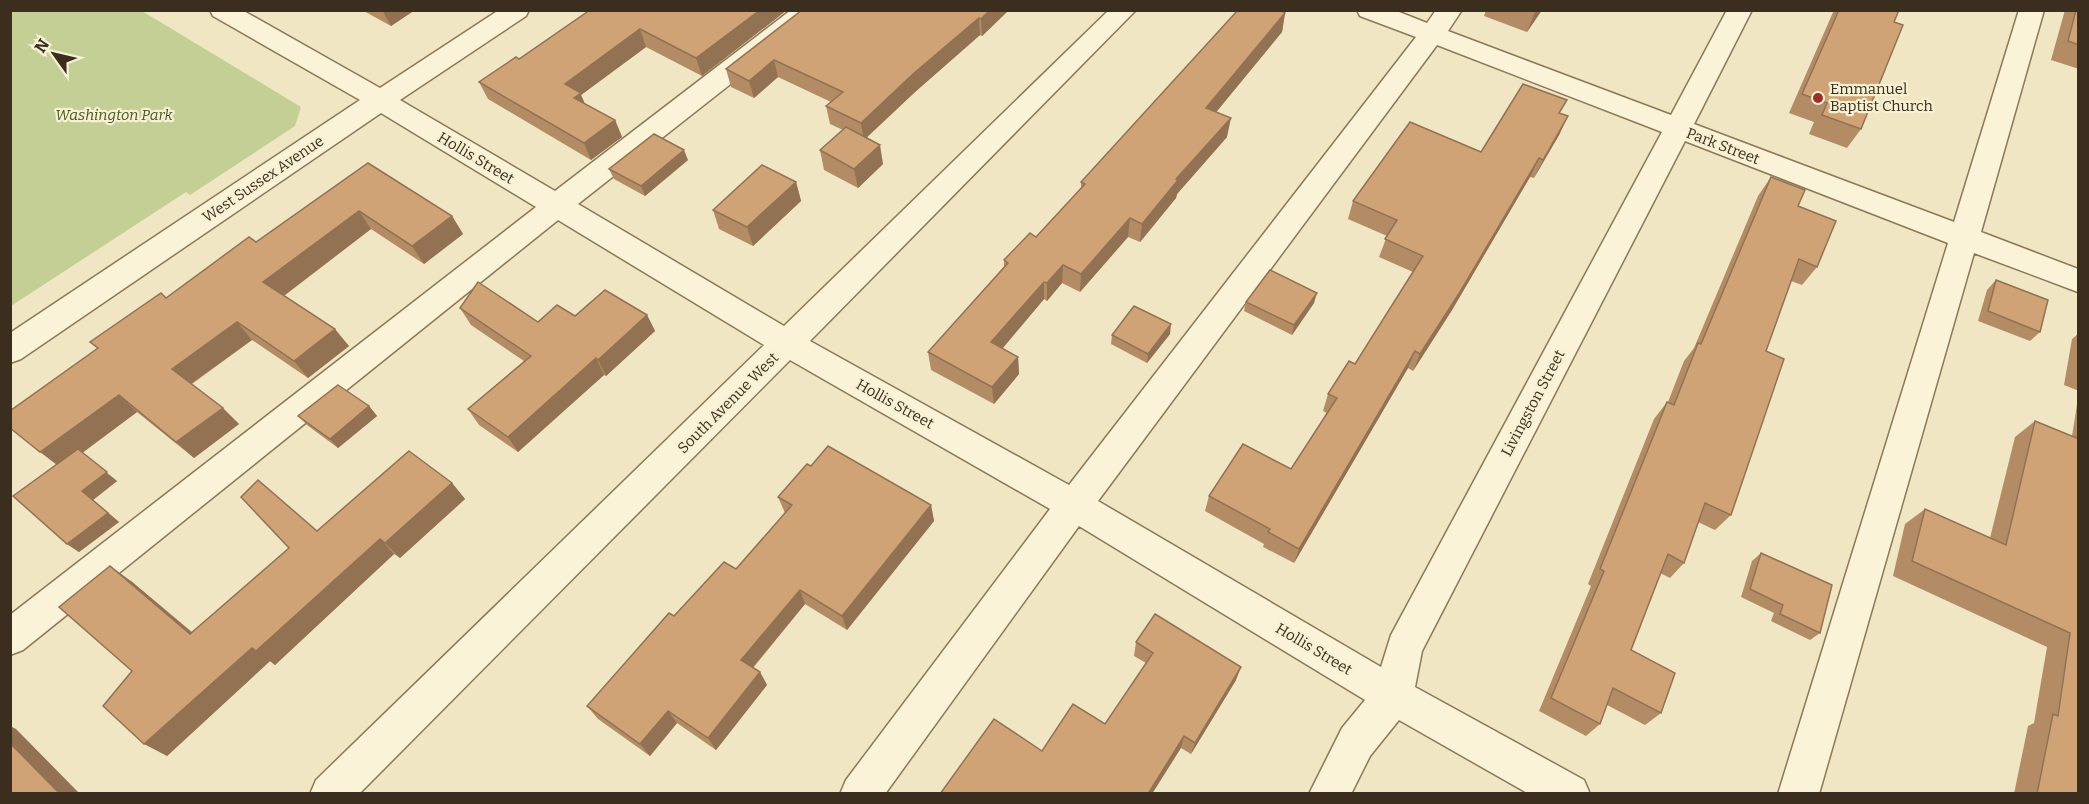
<svg xmlns="http://www.w3.org/2000/svg" width="2089" height="804" font-family="Bitter,serif">
  <style>
    .green { fill: #c4cf96 }
    .lines { fill: none; stroke-linecap: round; stroke-linejoin: round }
    .minor-casing { stroke: #8c7859; stroke-width: 3 }
    .minor { fill: #faf3d7; fill-rule: evenodd }
    .wall { fill: #b38c66 }
    .shaded-wall { fill: #927253 }
    .building { fill: #d0a377; stroke: #927253; stroke-width: 1.5 }
    .poi-dot { fill: #9e2e26; stroke: #f7f0d3; stroke-width: 2 }
    .labels { text-anchor: middle; stroke-width: 4.5; stroke-linejoin: round; paint-order: stroke }
    .poi-label { font-size: 15px; fill: #3b2e1e; stroke: #f7f0d3; text-anchor: start }
    .park-label { font-size: 15px; font-style: italic; fill: #475823; stroke: #f7f0d3 }
    .street-label { font-size: 15px; fill: #3b2e1e; stroke: #f7f0d3 }
  </style>
  <rect width="100%" height="100%" fill="#f0e6c3"/>
  <path class="green" d="M11,10l131,1 159,96 -6,19 -105,69 -4,-3 -175,114z"/>
  <g class="lines">
    <g class="minor-casing">
      <path id="minor" d="M210,10h32l138,78 119,-78h30l-3,6 -126,84 155,91 236,-181h29l-3,6 -239,188 206,122 325,-316h27l-326,331 259,144 347,-448 -56,-21 -3,-6h37l33,13 9,-13h26l-14,21 223,84 56,-105h25l-58,114 260,98 65,-212h25l-63,222 97,37v23l-104,-39 -155,541h-41l170,-551 -263,-102 -263,510 -7,36 169,93 6,14h-61l-130,-74 -29,36 -19,38h-42l33,-66 23,-28 -286,-174 -194,268h-45l6,-14 204,-271 -260,-149 -431,434h-49l6,-14 448,-435 -206,-125 -535,430 -13,5v-40l526,-408 -155,-94 -360,246 -11,4v-30l350,-233 -147,-84zM1437,45l225,87 -271,503 -10,32 -283,-166z"/>
    </g>
    <use href="#minor" class="minor"/>
  </g>
  <g class="wall">
    <path d="M362,10h53l-24,16z"/>
    <path d="M590,10h197l-85,66 -56,-29 -65,48 4,9 30,16 7,17 -31,23 -103,-61 -9,-17 40,-23z"/>
    <path d="M1009,10l-27,26 -2,-1 -65,57 -49,46 17,26 -25,24 -34,-18 -4,-20 23,-20 -13,-6 -4,-18 5,-4 -53,-25 -24,21 -23,-11 -5,-18z"/>
    <path d="M1486,10h56l-15,22 -43,-16z"/>
    <path d="M1834,10h65l-5,12 -33,107 -14,19 -38,-14 5,-12 -25,-9z"/>
    <path d="M2065,10h14v59l-28,-9z"/>
    <path d="M1285,13l-3,19 -66,80 11,25 -50,57 -1,4 -36,44 -12,-5 -48,55 -18,-9 -15,18 -3,-2 -42,49 16,9 1,17 -25,30 -63,-34 -3,-18 76,-85v-7l32,-23 45,-49v-6z"/>
    <path d="M1561,114l7,2 -9,19 -25,43 -4,-1 -78,133 -39,61 -5,-3 -114,195 -31,-16 1,-3 -59,-33 4,-15 82,-27 36,-56 -4,-2 5,-17 27,-30 58,-92 -34,-15 8,-21 -39,-17 5,-18 128,-49z"/>
    <path d="M688,160l-43,36 -31,-17 -5,-10z"/>
    <path d="M368,163l84,53 11,18 -39,30 -53,-35 -87,67 65,50 -41,32 -56,-38 -60,44 47,40 -45,34 -57,-46 -55,41 35,28 -24,19 26,22 -40,30 -12,-8 -11,-79 41,-117 -7,-6 76,-44 90,-56z"/>
    <path d="M1771,177l27,29 19,61 -15,18 -11,-4 -25,70 -35,164 -16,15 -17,-8 -14,41 -14,15 -10,-5 -29,77 30,63 -16,12 -38,-20 -7,19 -14,12 -47,-25 52,-125 -3,-2 66,-165 13,-17h1l16,-41 10,-13 64,-152z"/>
    <path d="M796,182l5,19 -48,45 -34,-17 -6,-19z"/>
    <path d="M1996,280l44,52 -10,9 -52,-20 9,-31z"/>
    <path d="M1246,302l68,1 -22,32 -48,-24z"/>
    <path d="M460,308l78,14 37,-6 72,-1 8,16 -49,45 -2,-1 -86,77 -39,-27 -11,-16 56,-48 -53,-36z"/>
    <path d="M2079,333v58l-15,-6 8,-46z"/>
    <path d="M1170,334l-23,29 -36,-19 1,-9z"/>
    <path d="M2079,392v402h-65l14,-68 6,-3 13,-76 -154,-71 12,-52 20,-15 65,29 25,-101 20,-16 37,15z"/>
    <path d="M369,406l8,10 -39,32 -31,-23 -9,-9z"/>
    <path d="M811,466l120,39 3,16 -87,109 -42,-26 -52,64 7,4 7,13 -51,65 -39,-27 -27,33 -52,-37 -11,-13 87,-90 62,-47 49,-56 -7,-16z"/>
    <path d="M452,483l13,16 -65,59 -6,-4 -119,111 -5,-4 -103,95 -35,-85 -1,-90 61,51z"/>
    <path d="M1761,553l59,80 -10,7 -39,-19 3,-8 -33,-16 11,-36z"/>
    <path d="M1136,642l100,38 -45,74 -10,-6 -139,3 63,-27 41,-61 -12,-7z"/>
  </g>
  <g class="shaded-wall">
    <path d="M382,10h33l-24,16z"/>
    <path d="M760,10h27l-85,66 -6,-18z"/>
    <path d="M990,10h19l-27,26 -1,-17z"/>
    <path d="M1536,10h6l-15,22 8,-20z"/>
    <path d="M1285,13l-3,19 -78,95 2,-19z"/>
    <path d="M979,18l1,17 -65,57 -51,48 -3,-17 52,-49z"/>
    <path d="M640,29l6,18 -65,48 7,16 -6,4 -17,-31z"/>
    <path d="M774,60l4,17 -24,21 -5,-17z"/>
    <path d="M1568,116l-9,19 -25,43 9,-18z"/>
    <path d="M1231,118l-4,19 -50,57 -1,4 -36,44 2,-18 34,-45z"/>
    <path d="M615,120l7,17 -31,23 -7,-17z"/>
    <path d="M880,145l3,19 -25,24 -4,-19z"/>
    <path d="M684,150l4,10 -43,36 -4,-10z"/>
    <path d="M1539,158l-9,19 -78,133 -39,61 7,-17z"/>
    <path d="M796,182l5,19 -48,45 -6,-19z"/>
    <path d="M359,211l12,18 -93,71 -15,-18z"/>
    <path d="M452,216l11,18 -39,30 -12,-18z"/>
    <path d="M1130,218l-2,19 -48,55 1,-18z"/>
    <path d="M1063,265l-1,18 -15,18v-18z"/>
    <path d="M1044,282v17l-51,61 -2,-18z"/>
    <path d="M1317,293l-3,10 -22,32 2,-10z"/>
    <path d="M647,315l8,16 -49,45 -8,-16z"/>
    <path d="M237,322l15,18 -63,45 -17,-16z"/>
    <path d="M1171,324l-1,10 -23,29 1,-9z"/>
    <path d="M335,329l14,17 -41,32 -14,-17z"/>
    <path d="M1415,351l-7,17 -114,195 5,-14z"/>
    <path d="M1018,357l1,17 -25,30 -2,-17z"/>
    <path d="M596,358l8,17 -86,77 -10,-15z"/>
    <path d="M119,395l18,17 -55,41 35,28 -24,19 26,22 -40,30 -12,-8 15,-53 -21,-23 -21,-16z"/>
    <path d="M369,406l8,10 -39,32 -8,-9z"/>
    <path d="M223,408l16,16 -45,34 -18,-16z"/>
    <path d="M452,483l13,16 -65,59 -15,-15z"/>
    <path d="M931,505l3,16 -87,109 -5,-14z"/>
    <path d="M380,539l14,15 -119,111 -5,-4 -103,95 -23,-12 108,-96z"/>
    <path d="M110,566l21,15 79,67 -20,-14z"/>
    <path d="M800,590l5,14 -57,69 -7,-13z"/>
    <path d="M1241,667l-5,13 -45,74 4,-11z"/>
    <path d="M760,672l7,13 -51,65 -8,-12z"/>
    <path d="M668,711l9,12 -27,33 -10,-12z"/>
    <path d="M10,726l6,3 64,65h-20l-50,-51z"/>
    <path d="M1184,736l-3,12 -29,46h-4z"/>
  </g>
  <g class="building">
    <path d="M590,10h170l-64,48 -56,-29 -75,55 16,9 -7,5 41,22 -31,23 -105,-61 37,-25 3,2z"/>
    <path d="M802,10h188l-9,9 -2,-1 -66,56 -52,49 -35,-17 17,-14 -69,-32 -25,21 -23,-12z"/>
    <path d="M1238,10h42l5,3 -79,95 25,10 -55,61 2,1 -36,44 -12,-6 -49,56 -18,-9 -16,18 -3,-1 -53,60 27,15 -26,30 -64,-35 80,-89 -4,-3 26,-27 6,4 49,-53 -4,-2z"/>
    <path d="M1839,10h60l-5,12 9,3 -42,104 -39,-14 5,-12 -25,-9z"/>
    <path d="M2076,10h3v35l-11,-4z"/>
    <path d="M1523,84l44,16 -8,13 9,3 -25,44 -4,-2 -79,134 -40,62 -5,-3 -116,198 -31,-17 2,-3 -61,-33 34,-52 48,25 46,-71 -9,-4 21,-33 6,3 68,-108 -38,-17 12,-19 -44,-19 57,-79 71,30z"/>
    <path d="M846,127l34,18 -26,24 -34,-19z"/>
    <path d="M654,134l30,16 -43,36 -32,-17z"/>
    <path d="M368,163l84,53 -40,30 -53,-35 -96,71 72,47 -41,32 -57,-39 -65,47 51,39 -47,34 -57,-47 -79,57 -30,-24v-17l88,-63 -8,-6 71,-49 5,5 83,-61 7,5z"/>
    <path d="M762,165l34,17 -49,45 -34,-17z"/>
    <path d="M1771,177l34,13 -7,16 38,15 -19,46 -18,-8 -33,92 18,8 -53,156 -26,-12 -21,60 -16,-9 -37,96 44,23 -14,40 -48,-25 -13,36 -49,-26 53,-127 -4,-2 67,-167 7,3 24,-62 3,1z"/>
    <path d="M1270,270l47,23 -23,32 -48,-23z"/>
    <path d="M1996,280l52,20 -8,32 -52,-21z"/>
    <path d="M478,282l60,40 19,-17 18,11 30,-26 42,25 -49,45 -2,-2 -88,79 -40,-28 63,-53 -71,-48z"/>
    <path d="M1134,306l37,18 -23,30 -36,-19z"/>
    <path d="M338,385l31,21 -39,33 -32,-23z"/>
    <path d="M2035,421l44,18v355h-42l16,-80 5,2 12,-83 -158,-72 13,-52 81,36z"/>
    <path d="M828,446l103,59 -89,111 -42,-26 -59,70 19,12 -52,66 -40,-27 -28,33 -53,-38 82,-93 5,3 50,-54 12,7 56,-64 -14,-8 29,-33 4,2z"/>
    <path d="M78,449l29,23 -25,19 26,22 -41,31 -54,-48z"/>
    <path d="M409,451l43,32 -67,60 -5,-4 -124,112 -4,-3 -108,96 -41,-38 29,-35 -73,-64 51,-41 80,68 99,-86 -48,-51 17,-17 59,51z"/>
    <path d="M1761,553l71,32 -12,48 -40,-19 3,-9 -33,-16z"/>
    <path d="M1155,614l86,53 -46,76 -11,-7 -36,58h-208l54,-75 48,32 31,-47 32,20 48,-71 -17,-11z"/>
    <path d="M10,743l50,51h-50z"/>
  </g>
  <circle class="poi-dot" cx="1818" cy="98" r="6"/>
  <g class="labels">
    <g class="poi-label">
      <text x="1830" y="94">Emmanuel<tspan x="1830" dy="17">Baptist Church</tspan></text>
    </g>
    <g class="park-label">
      <text x="114" y="120">Washington Park</text>
    </g>
    <g class="street-label">
      <text transform="translate(1723 146) rotate(21)" y="5">Park Street</text>
      <text transform="translate(476 158) rotate(31)" y="5">Hollis Street</text>
      <text transform="translate(263 179) rotate(-34)" y="5">West Sussex Avenue</text>
      <text transform="translate(728 403) rotate(-45)" y="5">South Avenue West</text>
      <text transform="translate(1533 403) rotate(-62)" y="5">Livingston Street</text>
      <text transform="translate(895 404) rotate(29)" y="5">Hollis Street</text>
      <text transform="translate(1314 649) rotate(31)" y="5">Hollis Street</text>
    </g>
  </g>
  <rect width="2089" height="804" fill="none" stroke="#3b2e1e" stroke-width="24"/>
  <g transform="translate(54 54) rotate(304)" stroke="#f7f0d3" stroke-width="4.5" paint-order="stroke">
  <path d="M0-4.5L10 22L0 15L-10 22Z" fill="#3b2e1e"/>
  <text y="-9" font-size="16" font-weight="bold" text-anchor="middle" fill="#3b2e1e">N</text>
  </g>
</svg>
